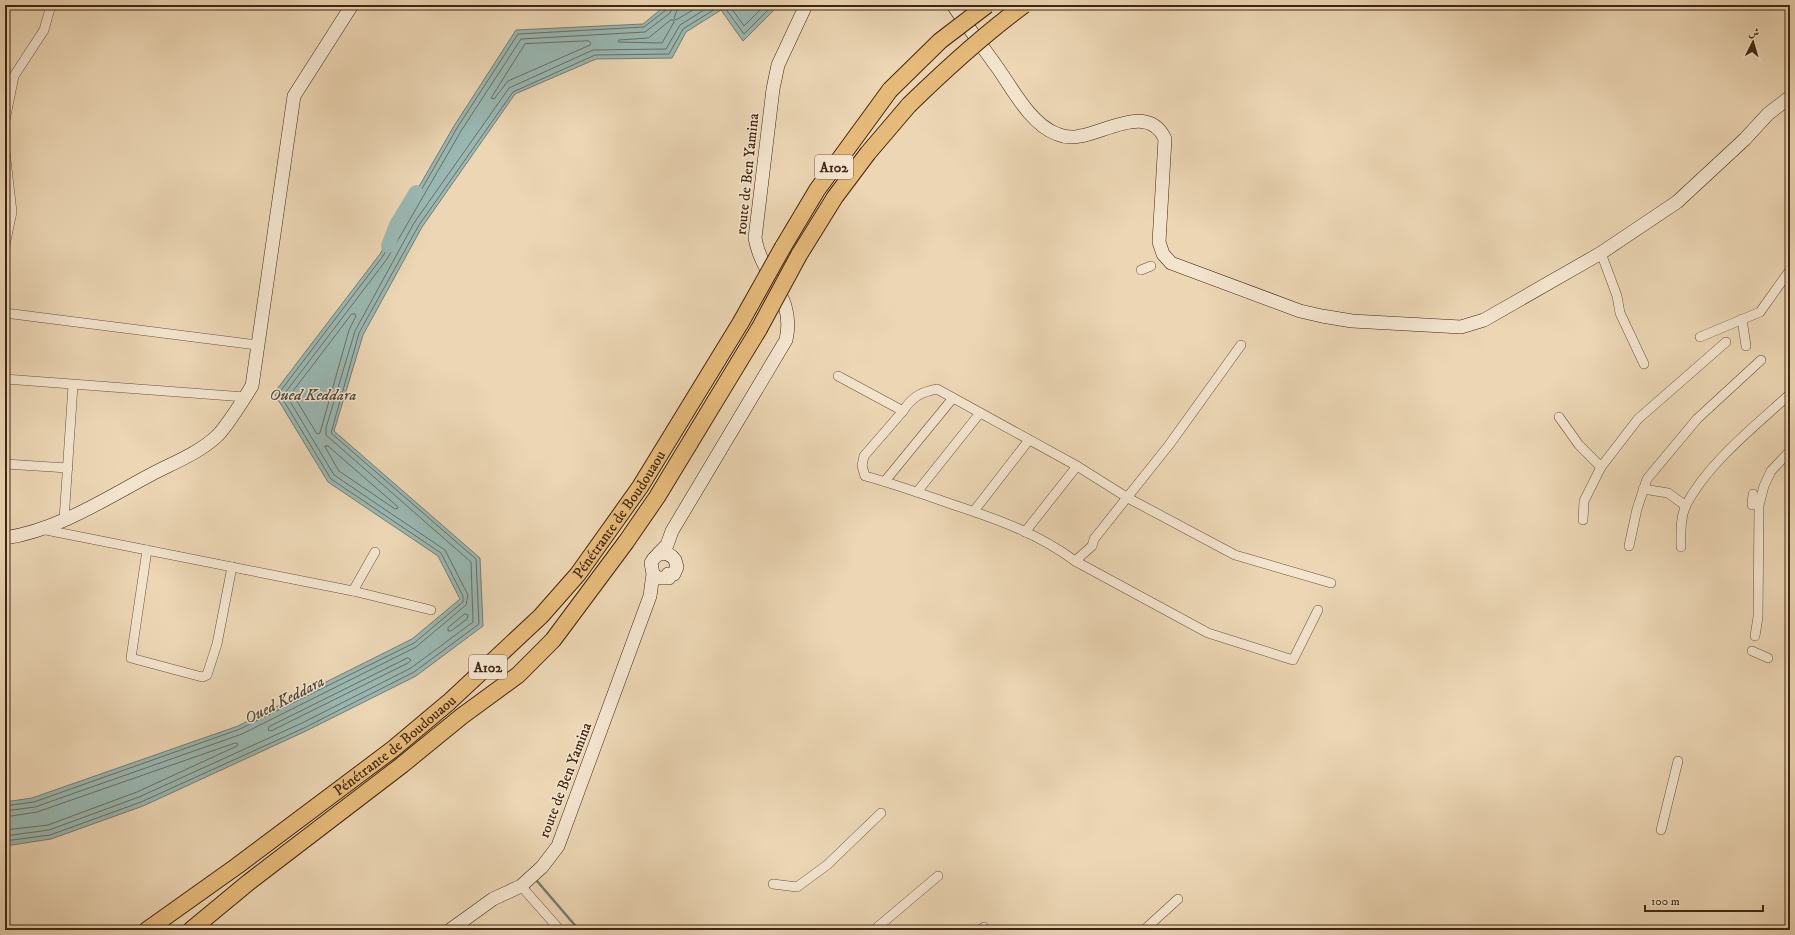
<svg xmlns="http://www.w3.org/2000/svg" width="1795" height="935" font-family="'IM FELL DW Pica',Amiri,serif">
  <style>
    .water { fill: #99b8b3; stroke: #757d72 }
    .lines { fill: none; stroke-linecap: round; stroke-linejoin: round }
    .shore { stroke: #6c6e62; stroke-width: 1 }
    .stream { stroke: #757d72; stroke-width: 2.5 }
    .river { stroke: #99b8b3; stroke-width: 14 }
    .street-casing { stroke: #6b513a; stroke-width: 10 }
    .secondary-casing { stroke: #402511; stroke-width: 14 }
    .highway-casing { stroke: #402511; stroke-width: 18 }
    .street { stroke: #f3e4ce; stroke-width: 9 }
    .secondary { stroke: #f3e4ce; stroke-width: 13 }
    .highway { stroke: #e6bb7a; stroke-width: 16 }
    .highway-bridge-casing { stroke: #402511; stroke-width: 18; stroke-linecap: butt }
    .highway-bridge { stroke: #e6bb7a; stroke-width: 16 }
    .labels { text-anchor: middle; stroke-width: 3; stroke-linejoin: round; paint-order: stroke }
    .shield { fill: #f3e4ce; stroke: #765e4a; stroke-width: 1 }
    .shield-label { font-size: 14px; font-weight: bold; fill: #402511 }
    .street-label { font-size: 15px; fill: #402511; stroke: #f3e4ce }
    .water-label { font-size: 16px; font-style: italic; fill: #564a3a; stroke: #f3e4ce }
  </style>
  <rect width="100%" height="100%" fill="#ecd6b4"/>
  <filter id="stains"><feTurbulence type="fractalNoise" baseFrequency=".005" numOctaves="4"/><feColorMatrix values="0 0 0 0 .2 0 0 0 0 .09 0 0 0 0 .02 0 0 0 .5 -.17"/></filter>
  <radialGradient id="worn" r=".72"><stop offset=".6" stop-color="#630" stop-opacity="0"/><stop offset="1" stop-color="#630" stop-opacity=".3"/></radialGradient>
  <path class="water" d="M666,5h108l-1,6 -30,30 -22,-31 -35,22 -14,26 -76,1 -81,35 -93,133 -59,108 -29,96 146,127 3,68 -67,50 -110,55 -163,75 -92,33 -46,7v-44l27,-4 206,-72 174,-87 48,-40 -22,-43 -110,-74 -54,-89 106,-139 74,-128 62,-96 127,-6z"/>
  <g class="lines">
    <g class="shore">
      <path d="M679,5l-5,13 2,2 25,-15"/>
      <path d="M729,5l15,21 21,-21"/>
      <path d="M671,20h3v2l-12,21 -44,-1 1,-2 29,-2z"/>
      <path d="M589,41l2,2 -1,2 -82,36 -14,18 -3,-1 34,-54z"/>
      <path d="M352,314h3l1,2 -7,14 -29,103 -3,1 -25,-41z"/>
      <path d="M325,446h3l69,60 1,2 -3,1 -56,-38z"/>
      <path d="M465,614l3,1 -1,4 -16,12h-3v-3z"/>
      <path d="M408,658l3,2 -3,3 -137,68 -3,-1 1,-3z"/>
      <path d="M5,806l29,-4 206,-73 174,-86 49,-41v-6l-22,-43 -110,-74 -52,-86 104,-137 74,-128 61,-94 126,-7 22,-17 2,-5"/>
      <path d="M5,811l30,-4 207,-73 174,-87 50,-42 2,-10 -23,-45 -111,-75 -49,-82 102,-134 74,-128 60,-92 124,-7 25,-19 3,-8"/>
      <path d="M5,817l32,-5 198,-69 3,1 -1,2 -100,46 -89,33 -43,5"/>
      <path d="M5,836l44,-6 90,-33 163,-74 109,-55 62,-46 -2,-60 -145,-127v-7l29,-97 59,-108 95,-135 84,-38 73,-1 14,-24 32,-20"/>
      <path d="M5,841l45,-6 91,-33 163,-74 110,-56 65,-48 -3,-65 -145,-126 28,-100 60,-108 94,-133 82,-37 74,-1 14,-25 37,-23 5,2 19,26 25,-25 1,-4"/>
    </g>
    <path class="stream" d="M537,881l42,49"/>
    <path class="river" d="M388,246l8,-21 20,-33"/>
    <g class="street-casing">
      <g id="street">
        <path d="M5,120l9,-44 30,-46 7,-25"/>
        <path d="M5,151l7,61 -7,33"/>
        <path d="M1601,253l16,43 3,17 24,51"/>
        <path d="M1141,270l10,-4"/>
        <path d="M5,313l252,32"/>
        <path d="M1742,319l4,27"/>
        <path d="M1700,337l60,-25 30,-42"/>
        <path d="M838,376l65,35 -39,45 -2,10 3,10c30,8 60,19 89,29 43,14 85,29 121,56l133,72 85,27 25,-50"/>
        <path d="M5,379l240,18"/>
        <path d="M903,411c9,-14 18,-19 34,-22l140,77 -52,66"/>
        <path d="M1559,417l20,28 22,22"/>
        <path d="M5,464l63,4"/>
        <path d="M1077,466l51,32 107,57 96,28"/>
        <path d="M885,481l68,-83"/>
        <path d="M1643,489l25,4 18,13"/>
        <path d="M917,492l63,-79"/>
        <path d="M1752,505l1,-11"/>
        <path d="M974,511l55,-71"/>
        <path d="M64,520l9,-135"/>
        <path d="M1583,520l1,-19 17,-34 37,-48 88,-77"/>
        <path d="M41,529l312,62 22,-39"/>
        <path d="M1629,546l8,-37 10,-30 50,-60 64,-59"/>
        <path d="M1681,547c0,-14 -1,-29 5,-42 23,-43 68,-78 104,-111"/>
        <path d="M147,550l-16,108 71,19 5,-2 10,-31 15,-77"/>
        <path d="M1075,561l17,-15 2,-7 75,-94 72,-100"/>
        <path d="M353,591l78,19"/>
        <path d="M1755,636l3,-19 1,-112 5,-19 7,-15 19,-20"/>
        <path d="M1752,651l16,7"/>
        <path d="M1661,830l17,-69"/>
        <path d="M773,884l24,3 30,-22 54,-52"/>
        <path d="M521,886l39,44"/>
        <path d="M874,930l64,-54"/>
        <path d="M980,930l4,-3"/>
        <path d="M1144,930l34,-31"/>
      </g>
    </g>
    <g class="secondary-casing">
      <g id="secondary">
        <path d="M953,5c14,21 29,41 44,62 15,21 34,58 60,67 7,3 15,4 23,2 26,-4 69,-33 85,3l-6,103 4,12 8,9 129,48 22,5 30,5 109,6 23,-7 117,-67 76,-51 68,-63 23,-25 22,-17"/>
        <path d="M5,538c53,-8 100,-39 147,-64 21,-11 47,-21 65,-38 11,-11 26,-36 35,-50l42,-290 58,-91"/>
        <path d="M658,554l9,-9 5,-14 114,-191c10,-44 -24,-62 -31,-102l18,-149 5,-24 28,-60"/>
        <path d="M450,930l43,-31 28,-13 21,-19 16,-21 92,-250 3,-22 -2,-11c5,-11 17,-13 24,-3l2,7 -3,7h-6l1,4h-11l-5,-4"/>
      </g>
    </g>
    <g class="highway-casing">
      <g id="highway">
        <path d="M783,247l34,-57 73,-100"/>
        <path d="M799,255l36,-58 33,-44 41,-48"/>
        <path id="s1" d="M147,930l90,-64 156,-117 56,-47 92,-86 37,-42 62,-87 101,-165"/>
        <path d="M191,930l58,-48 153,-117 60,-49 56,-41 35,-35 73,-98 31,-45 102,-168"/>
      </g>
    </g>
    <use href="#street" class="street"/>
    <use href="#secondary" class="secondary"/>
    <use href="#highway" class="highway"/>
    <g class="highway-bridge-casing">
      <g id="highway-bridge">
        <path d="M890,90l50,-49 47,-36"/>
        <path d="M909,105c37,-36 74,-70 115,-100"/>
        <path d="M741,322l42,-75"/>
        <path d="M759,329l40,-74"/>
      </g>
    </g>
    <use href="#highway-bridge" class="highway-bridge"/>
  </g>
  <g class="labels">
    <g class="shield">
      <rect x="815" y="155" width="38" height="24" rx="3"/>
      <rect x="469" y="655" width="38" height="24" rx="3"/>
    </g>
    <g class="shield-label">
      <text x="834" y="172">A102</text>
      <text x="488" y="672">A102</text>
    </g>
    <g class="street-label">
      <text transform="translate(747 174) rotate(-84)" y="5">route de Ben Yamina</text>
      <text dy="5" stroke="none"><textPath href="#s1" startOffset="633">Pénétrante de Boudouaou</textPath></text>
      <text dy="5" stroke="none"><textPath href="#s1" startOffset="309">Pénétrante de Boudouaou</textPath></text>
      <text transform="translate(565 780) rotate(-69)" y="5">route de Ben Yamina</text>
    </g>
    <g class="water-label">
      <text x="313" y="400">Oued Keddara</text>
      <text transform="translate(284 699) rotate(-27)" y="6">Oued Keddara</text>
    </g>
  </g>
  <rect width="1795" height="935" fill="none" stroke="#ecd6b4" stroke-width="20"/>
  <rect x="6" y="6" width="1783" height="923" fill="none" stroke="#402511" stroke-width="2"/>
  <rect x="10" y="10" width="1775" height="915" fill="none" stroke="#402511"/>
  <g transform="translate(1753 42) rotate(5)" stroke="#f3e4ce" stroke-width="3" paint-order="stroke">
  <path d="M0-3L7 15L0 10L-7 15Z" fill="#402511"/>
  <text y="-6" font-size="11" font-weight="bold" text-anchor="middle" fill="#402511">ش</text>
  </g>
  <path d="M1645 905v6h118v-6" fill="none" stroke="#402511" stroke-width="2"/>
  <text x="1651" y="905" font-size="12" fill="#402511" stroke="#f3e4ce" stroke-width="3" paint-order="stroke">100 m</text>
  <rect width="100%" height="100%" filter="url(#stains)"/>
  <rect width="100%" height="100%" fill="url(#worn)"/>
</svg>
